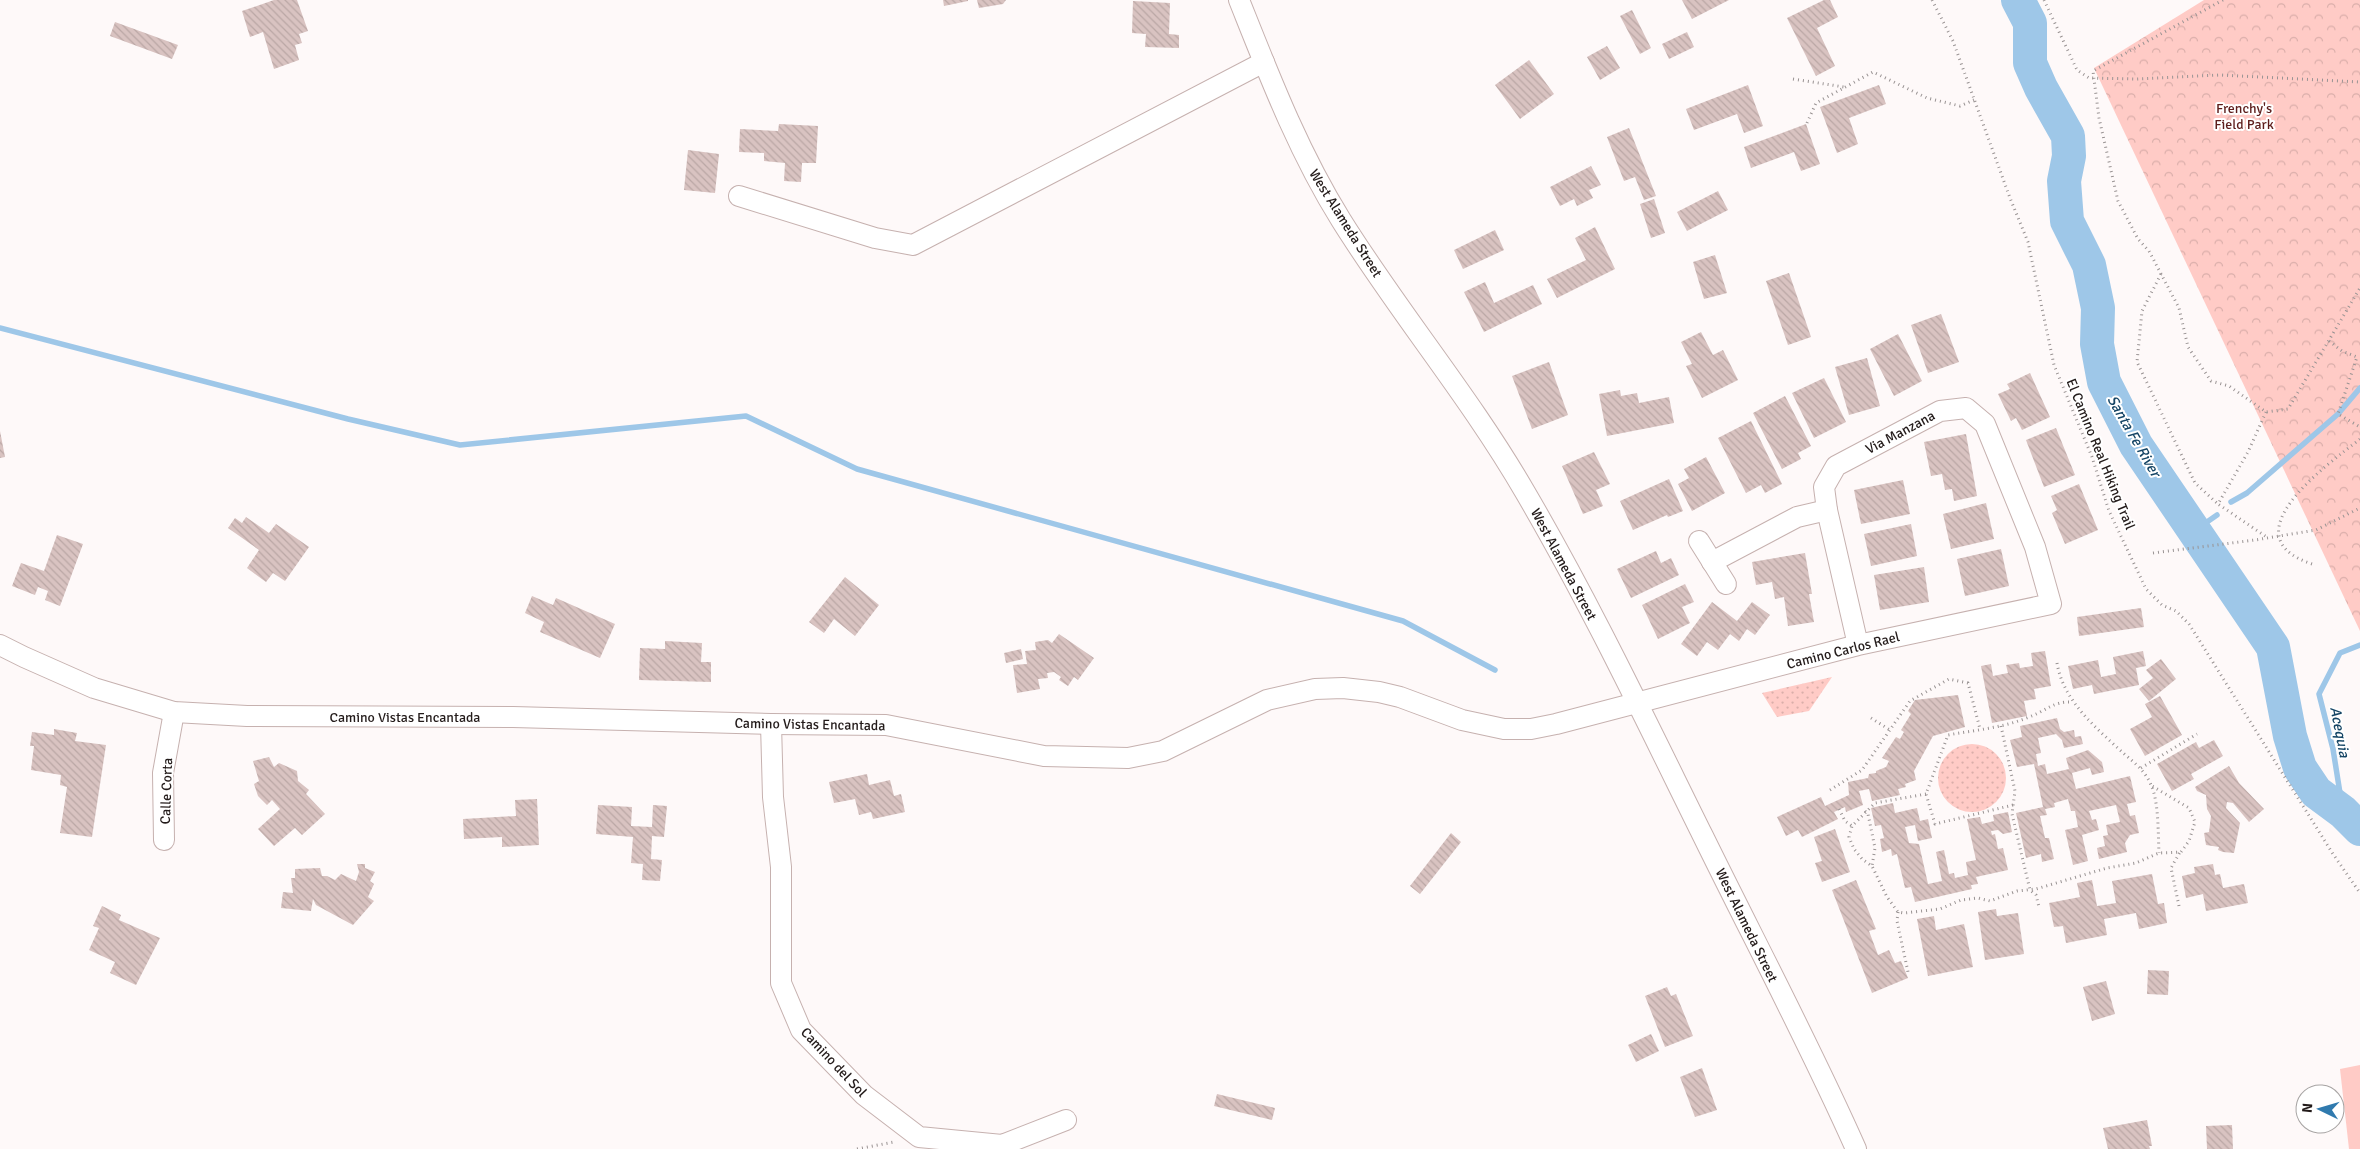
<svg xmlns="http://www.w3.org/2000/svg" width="2360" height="1149" font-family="Signika,sans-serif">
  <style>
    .grass { fill: url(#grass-dots) }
    .park { fill: url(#park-crowns) }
    .garden { fill: #ffcbc6 }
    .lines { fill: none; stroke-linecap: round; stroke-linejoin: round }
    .stream { stroke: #9ec7e8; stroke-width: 5.5 }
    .river { stroke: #9ec7e8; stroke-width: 34 }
    .building { fill: url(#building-back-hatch) }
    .minor-casing { stroke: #c6b1af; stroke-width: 22 }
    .path { stroke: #999393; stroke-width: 3; stroke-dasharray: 1 4; stroke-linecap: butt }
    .minor { stroke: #fff; stroke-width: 20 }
    .labels { text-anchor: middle; stroke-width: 4; stroke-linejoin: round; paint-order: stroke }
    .park-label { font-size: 14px; fill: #5d1d1b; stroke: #fff }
    .street-label { font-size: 14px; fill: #231b1a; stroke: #fff }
    .water-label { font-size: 15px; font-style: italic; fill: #154565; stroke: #fff }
  </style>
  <defs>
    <pattern id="grass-dots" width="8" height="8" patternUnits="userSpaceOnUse" patternTransform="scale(1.25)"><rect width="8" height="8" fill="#ffcbc6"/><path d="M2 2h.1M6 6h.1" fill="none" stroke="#daaeaa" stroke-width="1.8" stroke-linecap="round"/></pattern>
    <pattern id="park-crowns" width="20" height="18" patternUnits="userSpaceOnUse" patternTransform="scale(1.25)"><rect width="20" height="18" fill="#ffcbc6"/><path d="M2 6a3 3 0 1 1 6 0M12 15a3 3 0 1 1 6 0" fill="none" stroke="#daaeaa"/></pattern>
    <pattern id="building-back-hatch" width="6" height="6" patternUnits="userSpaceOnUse" patternTransform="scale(1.25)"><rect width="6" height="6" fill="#d9c3c1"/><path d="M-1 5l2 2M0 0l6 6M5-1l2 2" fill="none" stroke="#baa7a5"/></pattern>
  </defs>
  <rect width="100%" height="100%" fill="#fef9f9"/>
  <g class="grass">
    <path d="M1832,677l-23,34 -32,6 -15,-24z"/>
    <circle cx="1972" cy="778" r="34"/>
  </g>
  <path class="park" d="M2204,0h156v631l-266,-563z"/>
  <path class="garden" d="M2360,1065v84h-11l-9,-80z"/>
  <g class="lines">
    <g class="stream">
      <path d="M0,328l348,91 112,26 286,-29 111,53 546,152 92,49"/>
      <path d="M2231,502l16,-9 91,-79 22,-26"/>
      <path d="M2194,531l23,-16"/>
      <path d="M2343,812l-10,-63 -14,-55 21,-41 20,-8"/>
    </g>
    <path class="river" d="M2018,0l12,23v40l11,25 27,48 1,20 -5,25 3,40 22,44 9,43 -1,36 7,38 32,63 137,202 17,89 10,32 16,24 27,20 17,17"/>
  </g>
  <g class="building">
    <path d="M274,0h23l11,31 -9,3 3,9 -7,2 4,15 -25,9 -11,-37 -13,5 -8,-26z"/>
    <path d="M943,0h25v1l-24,5z"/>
    <path d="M977,0h29l-3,4 -24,4z"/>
    <path d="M1682,0h47l-37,19z"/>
    <path d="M1824,0h6l8,17 -21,11 18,38 -19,10 -29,-58z"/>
    <path d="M1133,1l37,2 -1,31 10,1v13l-34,-1 1,-13 -14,-1z"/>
    <path d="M1632,10l19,38 -11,6 -20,-38z"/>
    <path d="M115,22l63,23 -6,14 -62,-23z"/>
    <path d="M1687,32l7,15 -25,12 -7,-15z"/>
    <path d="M1607,46l13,22 -20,12 -13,-23z"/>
    <path d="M1529,60l25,34 -34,25 -25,-34z"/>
    <path d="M1748,85l15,41 -19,7 -7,-19 -43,16 -8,-21z"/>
    <path d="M1879,85l7,19 -37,14 9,26 -21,9 -17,-46z"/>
    <path d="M779,124l39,2 -2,37h-14l-1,19 -17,-1 1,-18 -21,-2v-8l-25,-1 1,-23 38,2z"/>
    <path d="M1806,124l14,40 -19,7 -7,-19 -43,16 -7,-21z"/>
    <path d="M1629,128l27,68 -12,4 -9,-23 -11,4 -17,-44z"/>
    <path d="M688,150l31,4 -4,39 -31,-3z"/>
    <path d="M1591,166l10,19 -12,5 4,8 -16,8 -3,-7 -14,7 -10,-19z"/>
    <path d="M1718,191l10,19 -41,21 -10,-19z"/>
    <path d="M1654,199l11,34 -14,5 -11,-34z"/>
    <path d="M1595,227l20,42 -58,29 -10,-19 39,-19 -11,-22z"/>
    <path d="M1495,230l9,20 -41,19 -9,-19z"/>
    <path d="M1715,255l12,38 -23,6 -11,-37z"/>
    <path d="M1789,273l22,64 -23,8 -22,-64z"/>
    <path d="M1485,282l9,21 39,-18 9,19 -58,28 -20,-40z"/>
    <path d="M1941,314l18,48 -31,11 -17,-48z"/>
    <path d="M1701,332l12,23 10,-5 15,30 -36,18 -16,-32 6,-2 -11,-22z"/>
    <path d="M1898,334l24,47 -28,15 -24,-47z"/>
    <path d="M1867,358l13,48 -31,9 -14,-48z"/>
    <path d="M1549,362l19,53 -36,14 -20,-53z"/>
    <path d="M2030,373l20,44 -28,13 -6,-12 -5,3 -13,-27 12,-5 -3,-5z"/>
    <path d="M1824,378l22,44 -32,16 -22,-45z"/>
    <path d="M1620,390l1,6 16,-3 2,10 30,-6 5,26 -67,13 -8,-42z"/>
    <path d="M1785,396l26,50 -13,7 3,6 -19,10 -29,-56z"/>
    <path d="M1751,421l31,63 -17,9 -4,-8 -15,8 -28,-55z"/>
    <path d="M2056,428l19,47 -31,12 -18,-47z"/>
    <path d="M0,431l5,26 -5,1z"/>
    <path d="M1966,434l11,62 -23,5 -2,-12 -7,1 -3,-16 -11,2 -7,-34z"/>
    <path d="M1594,452l16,32 -14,6 7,16 -20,8 -21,-48z"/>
    <path d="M1706,457l19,36 -33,18 -14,-27 11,-6 -5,-9z"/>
    <path d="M1669,479l14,32 -15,6 -1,-2 -34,15 -13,-29z"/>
    <path d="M1903,480l7,34 -49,10 -7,-34z"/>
    <path d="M2079,484l19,46 -33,14 -13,-31 5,-3 -6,-14z"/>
    <path d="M1986,503l8,36 -43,10 -8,-35z"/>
    <path d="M246,517l23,16 7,-9 33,23 -24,34 -12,-8 -7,9 -19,-14 12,-18 -31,-22 7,-10 7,5z"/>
    <path d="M1911,524l6,32 -46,10 -7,-32z"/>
    <path d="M57,535l26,9 -23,62 -15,-6 3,-9 -10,-4 -3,8 -23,-9 9,-23 23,8z"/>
    <path d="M2001,549l8,37 -44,10 -8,-37z"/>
    <path d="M1656,551l5,12 10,-5 8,17 -48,23 -14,-29z"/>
    <path d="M1805,553l7,41h-3l5,28 -26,4 -4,-29 -9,2 -3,-17 -16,3 -4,-23z"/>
    <path d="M1924,567l5,35 -49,8 -6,-35z"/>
    <path d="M845,577l34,28 -24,31 -21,-17 -10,14 -15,-11z"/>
    <path d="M1685,584l9,18 -12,5 8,16 -32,16 -16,-34z"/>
    <path d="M532,596l21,9 3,-7 59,26 -15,34 -60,-26 4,-10 -19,-9z"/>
    <path d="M1712,602l25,19 15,-19 18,13 -15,20 -8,-6 -8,12 -9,-7 -12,16 -11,-8 -10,14 -16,-12z"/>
    <path d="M2141,608l3,19 -65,9 -2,-19z"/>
    <path d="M1059,634l35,24 -16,22 -4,-3 -6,9 -9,-6 2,-3 -7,-5 -7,1 1,5 -10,1 2,10 -23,4 -4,-28 14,-1 -2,-13 11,-1 -1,-8 13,-2 4,3z"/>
    <path d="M665,641l37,2 -1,19h10v20l-72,-2 1,-32 25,1z"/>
    <path d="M1021,649l2,10 -17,4 -2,-10z"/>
    <path d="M2045,651l6,35 -17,3 2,10 -12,2 3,15 -35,7 -11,-57 10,-2 2,12 15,-3 -2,-8 13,-2 1,5 13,-2 -2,-13z"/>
    <path d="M2143,651l3,15 -10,2 3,17 -45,9 -2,-9 -19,4 -5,-23 30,-6 3,17 15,-3 -3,-17z"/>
    <path d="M2161,659l15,20 -27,22 -10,-12 14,-11 -7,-8z"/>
    <path d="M1958,695l7,32 -32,9 -19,35 2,9 -11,4 1,3 -8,2 2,6 -28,6 -3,-12 -10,2 4,14 -17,7 -1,-5 -11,5 4,7 -36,18 -4,-7 -12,6 -9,-19 44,-20 4,9 24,-11 -1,-13 20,-4 1,-4 7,-1v-2l10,-4 3,-6 -7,-3 14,-21 4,2 4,-7 -3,-2 10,-16 -3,-3 7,-11z"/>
    <path d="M2160,696l22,39 -37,21 -15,-27 22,-12 -7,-13z"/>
    <path d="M2057,718l3,11 4,3 10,-2 1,7 6,-1 2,8 -19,4 -2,-8 -6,-6 -18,4 3,15 -5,1 2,12 7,-2 2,10 22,-5 -3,-11 22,-8 14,12 2,10 -12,3 -2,-7 -18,5 4,16 54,-13 6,26 -9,2 3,12 5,-1 4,18 -9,2 -5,8 2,9 -28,7 -2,-11 8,-2 -2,-10 5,-1 -2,-10 14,-3 -4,-17 -27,6 3,9 4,-1 3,11 -17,5 6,26 -15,4 -8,-35 13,-3 -3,-16h-4l-3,-12 -14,4 1,4 -10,2 2,6 -7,1 5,22h4l5,21 -12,3 -1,-8 -15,4 -10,-45 27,-6 -9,-43 -17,3 -7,-27 12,-3 -2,-11z"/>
    <path d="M54,729l23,4 -2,8 31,4 -14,92 -32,-4 7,-46 -7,-2 1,-10 -30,-5 3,-24h-4l2,-14 22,3z"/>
    <path d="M2214,740l9,16 -32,18 3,5 -22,12 -15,-27 39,-22 3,6z"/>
    <path d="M269,757l5,10 5,-4 18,8 1,10 11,9 -3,4 19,20 -23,21 -7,-7 -21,18 -16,-17 22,-20 -8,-9 -5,5 -9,-9 -4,-12 5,-3 -6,-20z"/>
    <path d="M2229,766l10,17 25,26 -15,13 -16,-19 -6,-1 -1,6 14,15 -6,30 -11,-1 -5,-2 1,-3 -13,-2 -2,-12 5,-1 2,-16 -4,-7 -1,-14 -9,-4 -2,-4z"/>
    <path d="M867,774l2,11 21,-5 4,16 7,-2 4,18 -32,7 -2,-7 -12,3 -4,-16 -21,4 -5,-21z"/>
    <path d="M537,799l2,46 -37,2v-10l-38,2 -1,-20 53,-3 -1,-16z"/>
    <path d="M1893,803l2,10 22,-5 3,13 8,-2 4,19 -14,3 -3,-16 -10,2 4,16 10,1 9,40 14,-3 -6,-29 8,-2 5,24 5,-1 1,5 13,-3 -2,-13 10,-2 -9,-41 13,-2 2,7 12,-3 -1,-6 15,-3 4,20 -9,2 -5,-4 -7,1 1,4 3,-1 3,15 5,-1 5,22 -32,7 2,7 -7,1 1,4 -57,13 -4,-15 -6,1 -8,-34 -5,2 -1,-7 -9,3 -2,-13 4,-1 -3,-13 -6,1 -4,-18z"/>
    <path d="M598,805l34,2 -1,19 21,1 1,-22 14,1 -3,31 -12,-1 -1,23 11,1 -2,21 -18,-1 1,-16 -12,-1 2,-26 -37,-3z"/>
    <path d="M1835,829l15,43 -28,10 -7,-19 7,-2 -8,-24z"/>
    <path d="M1451,833l10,9 -41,52 -10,-8z"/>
    <path d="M357,864h8v4l10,4 -5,9 4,3 -6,13 6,4 -21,24 -37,-20 -3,-6 -2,12 -30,-3 2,-16 10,1 -2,-15h4v-9l25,-1 2,8h5l8,4 6,-6 15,7 3,-9z"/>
    <path d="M2213,864l2,11 5,-1 3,14 21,-4 4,19 -42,8 -3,-17 -17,4 -4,-22 13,-3 -1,-6z"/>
    <path d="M2152,874l6,30 6,-1 3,20 -28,6 -3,-16 -32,6 3,16 -41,8 -3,-17 -9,1 -5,-24 31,-6 -3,-14 15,-3 5,26 19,-3 -4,-22z"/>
    <path d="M1856,880l20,49 -7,2 9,24 11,-5 6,13 6,-2 7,17 -36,15 -40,-103z"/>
    <path d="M102,906l19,9 -2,5 41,18 -24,47 -26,-12 5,-11 -26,-12 10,-22 -6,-2z"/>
    <path d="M1996,909l1,7 21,-3 6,41 -39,6 -7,-48z"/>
    <path d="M1934,916l2,14 28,-6 9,43 -45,9 -11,-57z"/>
    <path d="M2148,970l21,1 -1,24 -21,-1z"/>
    <path d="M2106,981l9,33 -23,7 -9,-34z"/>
    <path d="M1667,987l4,9 5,-2 17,42 -28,11 -20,-51z"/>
    <path d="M1651,1034l8,17 -23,11 -8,-17z"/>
    <path d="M1702,1068l15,42 -22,7 -15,-40z"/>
    <path d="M1217,1094l58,14 -3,12 -58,-14z"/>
    <path d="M2147,1120l5,26h-3l1,3h-42l-5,-21z"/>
    <path d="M2232,1125l1,24h-26l-1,-23z"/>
  </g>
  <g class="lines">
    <g class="minor-casing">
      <g id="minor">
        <path d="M1239,0c30,75 59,151 102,220 58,93 129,177 184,272 65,111 121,229 178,344 51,104 106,207 153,313"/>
        <path d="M739,196l136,42 38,7 351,-183"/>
        <path d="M1699,541l27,43"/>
        <path d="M1712,562l85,-45 30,-7"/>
        <path d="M0,645l24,12 70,31 80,24 73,4 266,1 258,7 115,1 158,31 84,2 35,-7 104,-51 48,-11 28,-1 36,4 21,5 62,23 42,9h27l25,-5 302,-79 193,-41 -16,-57 -50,-123 -19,-16 -26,3 -104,55 -12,21 3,23 31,135"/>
        <path d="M771,724l2,73 8,70v116l20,47 63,65 55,42 83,8 64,-25"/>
        <path d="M164,840l-1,-67 11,-61"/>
      </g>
    </g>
    <g class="path">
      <path d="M1932,0l21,41 57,157 18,44 26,123 38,92 17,54 37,78 16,16 14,6 13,13 144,230 27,39"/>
      <path d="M2044,0l33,70 12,8 47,1 84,-4 140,7"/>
      <path d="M2223,0l-130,71 6,47 19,83 20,38 11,12 30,57 9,39 23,34 18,5 37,26 22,-3 72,-121"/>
      <path d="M1793,79l51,8"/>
      <path d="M1807,123l9,-20 57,-31 54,26 33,8 14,-6"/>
      <path d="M2161,274l-19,37 -5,51 58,121 23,21"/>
      <path d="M2329,341l13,10 15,6 -19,57 22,13"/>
      <path d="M2266,412l-18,40 -30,52 50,34"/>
      <path d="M2153,553l102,-13 61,-10 44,-22"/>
      <path d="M2312,564c-85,-28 15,-99 48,-125"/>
      <path d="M2057,663c6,37 37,63 64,88 11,10 24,19 30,34 8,17 7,49 8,68"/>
      <path d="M1871,718l19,12"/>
      <path d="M2001,726l14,65 -3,23 18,76 6,5 3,12"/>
      <path d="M2141,768l56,-34"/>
      <path d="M1830,790l32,-20 48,-69 39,-22 19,4 12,46"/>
      <path d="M1926,794l-51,9 -23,23 -3,11 5,12 8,10 10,7 15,31 11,15 6,1 36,-4 21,-9 17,-2 12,3 27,-10 19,-2 71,-21 29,-5 23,-10 22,-1 8,-11 6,-19 -6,-14 -37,-22"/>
      <path d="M2013,805l-78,19 -9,-30 22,-59c27,-5 55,-7 81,-18 17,-6 24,-16 43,-15"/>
      <path d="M1839,809l6,12 7,5"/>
      <path d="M1865,811l3,3 7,34 -3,18"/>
      <path d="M2179,906l-8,-38 9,-16"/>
      <path d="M1898,912l-1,9 11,51"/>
      <path d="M857,1149l37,-7"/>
    </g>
    <use href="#minor" class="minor"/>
  </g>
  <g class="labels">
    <g class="park-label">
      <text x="2244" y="113">Frenchy's<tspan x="2244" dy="16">Field Park</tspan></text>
    </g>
    <g class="street-label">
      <text transform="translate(1346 223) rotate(58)" y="5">West Alameda Street</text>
      <text transform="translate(1900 432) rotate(-28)" y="5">Via Manzana</text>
      <text transform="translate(2101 454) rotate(68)" y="5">El Camino Real Hiking Trail</text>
      <text transform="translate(1564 564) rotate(62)" y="5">West Alameda Street</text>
      <text transform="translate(1843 650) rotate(-14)" y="5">Camino Carlos Rael</text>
      <text x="405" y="722">Camino Vistas Encantada</text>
      <text transform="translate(810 724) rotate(1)" y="5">Camino Vistas Encantada</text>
      <text transform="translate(166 791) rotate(-88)" y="5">Calle Corta</text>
      <text transform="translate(1747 925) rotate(64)" y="5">West Alameda Street</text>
      <text transform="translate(834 1062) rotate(47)" y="5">Camino del Sol</text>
    </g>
    <g class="water-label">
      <text transform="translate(2134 436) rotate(60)" y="5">Santa Fe River</text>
      <text transform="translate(2340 732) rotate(79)" y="5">Acequia</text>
    </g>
  </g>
  <g transform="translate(2320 1109) rotate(275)"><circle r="24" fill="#ffffff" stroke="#a7a4a3"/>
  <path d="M0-4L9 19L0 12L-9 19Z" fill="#307aae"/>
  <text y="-8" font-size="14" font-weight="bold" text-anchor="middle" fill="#231b1a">N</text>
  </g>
</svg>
